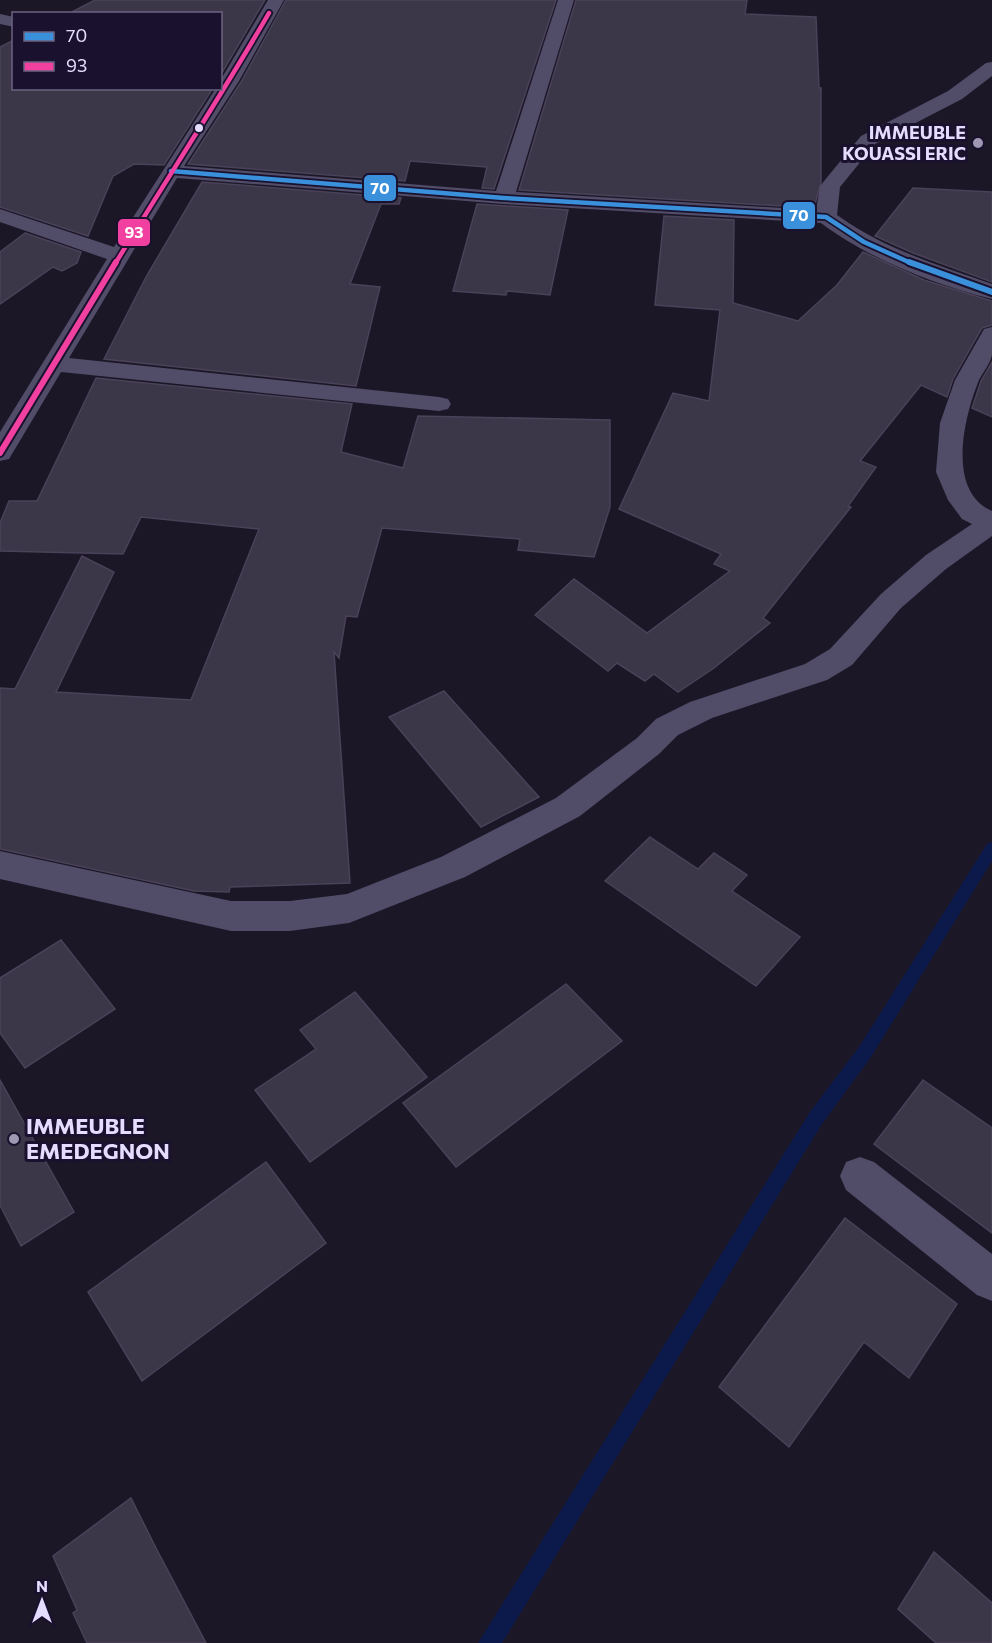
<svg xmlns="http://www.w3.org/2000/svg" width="992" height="1643" font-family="Commissioner,sans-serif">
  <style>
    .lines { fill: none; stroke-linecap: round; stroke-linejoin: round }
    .stream { fill: #0b1a4a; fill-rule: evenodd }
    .building { fill: #3b3648; stroke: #494259; stroke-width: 1.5 }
    .minor { fill: #514c68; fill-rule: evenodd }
    .bus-1-far1-casing { stroke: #19112d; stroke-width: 8 }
    .bus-1-casing { stroke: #19112d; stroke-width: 10 }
    .bus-2-far1-casing { stroke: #19112d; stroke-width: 8 }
    .bus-2-casing { stroke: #19112d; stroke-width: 10 }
    .bus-1-far1 { stroke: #3a90db; stroke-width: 4.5 }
    .bus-1 { stroke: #3a90db; stroke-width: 6 }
    .bus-2-far1 { stroke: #f240a1; stroke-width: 4.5 }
    .bus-2 { stroke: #f240a1; stroke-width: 6 }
    .bus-dot { fill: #e5ddff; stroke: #19112d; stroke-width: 2 }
    .poi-dot { fill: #9f98b3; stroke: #19112d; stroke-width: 2 }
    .labels { text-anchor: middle; stroke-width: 6; stroke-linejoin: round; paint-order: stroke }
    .far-poi-label { font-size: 18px; font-weight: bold; fill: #e5ddff; stroke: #19112d; text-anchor: end }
    .poi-label { font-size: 22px; font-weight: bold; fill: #e5ddff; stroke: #19112d; text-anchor: start }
    .line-badge { stroke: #19112d; stroke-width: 2 }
    .badge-label { font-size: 16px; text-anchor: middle; font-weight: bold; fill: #fff }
  </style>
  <rect width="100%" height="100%" fill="#1c1727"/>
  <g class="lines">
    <path class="stream" d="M992,842v19l-121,196 -49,67 -320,519h-24l332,-531 49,-65 128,-203z"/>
  </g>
  <g class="building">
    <path d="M95,0h170l-45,76v-62h-152z"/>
    <path d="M286,0h270l-62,189 -12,-1 5,-21 -77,-6 -5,20 -217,-17 53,-82z"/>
    <path d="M576,0h171l-2,14 71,3 3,71h2v94l-7,26 -295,-18z"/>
    <path d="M14,40v48h199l-49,77 -30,-1 -21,12 -25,60 -88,-29v-160z"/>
    <path d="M202,182l199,16 -2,6h-18l-31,80 30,3 -24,99 -252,-27 42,-82z"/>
    <path d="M913,188l79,4v90l-79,-29 -38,-17z"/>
    <path d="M477,204l91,6 -18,85 -43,-4 -1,4 -53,-4z"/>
    <path d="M664,216l70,4 -1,83 65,18 39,-36 26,-33 61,28 68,21v24l-10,3 -29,51 -6,18 -26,-12 -61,76 16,6 -28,39 3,1 -88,111 7,5 -56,45 -36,24 -24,-18 -9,7 -28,-18 -9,8 -73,-56 39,-36 73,54 83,-62 -16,-7 7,-10 -102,-45 54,-116 36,8 11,-91 -65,-5z"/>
    <path d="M25,233l56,19 -4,11 -15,8 -9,-4 -53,37v-52z"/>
    <path d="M992,362v55l-20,-9 9,-27z"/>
    <path d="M96,378l256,26 -11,48 62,16 15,-52 192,4v87l-16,50 -76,-7 2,-11 -138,-11 -25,89 -11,-1 -7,42 -5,-6 16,231 -120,4 -1,5 -35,-1 -194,-42v-161l15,1 67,-133 32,16 -58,120 135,8 68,-171 -118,-12 -18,37 -123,-3v-28l9,-22h28z"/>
    <path d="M444,691l95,106 -58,30 -92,-110z"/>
    <path d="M650,837l48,32 16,-16 33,22 -15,16 68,46 -44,49 -151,-105z"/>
    <path d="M61,940l54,69 -90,59 -25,-35v-55z"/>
    <path d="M566,984l56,57 -166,126 -53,-64z"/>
    <path d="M355,992l72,85 -117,85 -55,-72 61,-41 -16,-19z"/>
    <path d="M0,1080l74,132 -53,34 -21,-41z"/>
    <path d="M923,1080l69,48v105l-118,-89z"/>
    <path d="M266,1162l60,81 -184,138 -54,-89z"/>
    <path d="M845,1218l112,86 -48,74 -45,-36 -75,105 -70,-60z"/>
    <path d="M131,1498l26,52 49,93h-119l-14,-30 4,-3 -24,-54z"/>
    <path d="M934,1552l58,51v40h-56l-38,-34z"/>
  </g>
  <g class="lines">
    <g class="minor">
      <path d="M268,0h16l-45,81 -55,85 312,25 62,-191h16l-58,192 300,18 4,-24 41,-50 87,-45 38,-28 6,-1v14l-30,23 -87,45 -35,43 -3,28c47,34 101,50 155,69v15c-57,-14 -125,-41 -171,-76l-317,-19 -327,-26 -108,180 370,39 9,2 3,5 -3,5 -9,2 -378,-39 -52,87 -9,2v-29l107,-173 -107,-37v-13l114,38 102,-159h4v-7z"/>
      <path d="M0,14l14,3v10l-14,-3z"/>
      <path d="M992,327c0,9 0,20 0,28 -2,9 -9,17 -13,25 -15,37 -33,111 13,131v25l-46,33 -45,39 -49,57 -25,15 -115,38 -34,17 -19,19 -79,62 -115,61 -116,46 -59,8h-59l-231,-52v-28l231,50h59l57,-7 94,-37 115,-59 81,-60 19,-19 34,-17 115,-38 25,-15 51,-55 45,-39 46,-31 -10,-5 -14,-19 -12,-28 4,-49 15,-43 29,-51z"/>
      <path d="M860,1157l14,5 118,92v47l-15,-6 -131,-105 -6,-14 6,-14z"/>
    </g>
    <g class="bus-1-far1-casing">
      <path id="bus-1-far1" d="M171,171l333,27 322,19 38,25 49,22"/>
    </g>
    <g class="bus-1-casing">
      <path id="bus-1" d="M909,262l83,30"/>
    </g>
    <g class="bus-2-far1-casing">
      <path id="bus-2-far1" d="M115,264c51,-84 105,-166 154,-251"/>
    </g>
    <g class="bus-2-casing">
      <path id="bus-2" d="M0,453l116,-191"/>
    </g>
    <use href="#bus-1-far1" class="bus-1-far1"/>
    <use href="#bus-1" class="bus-1"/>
    <use href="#bus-2-far1" class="bus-2-far1"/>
    <use href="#bus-2" class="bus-2"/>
  </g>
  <circle class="bus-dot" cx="199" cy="128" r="5"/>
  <g class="poi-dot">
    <circle cx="978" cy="143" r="6"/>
    <circle cx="14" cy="1139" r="6"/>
  </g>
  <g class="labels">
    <g class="far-poi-label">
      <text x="966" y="139">IMMEUBLE<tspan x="966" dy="21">KOUASSI ERIC</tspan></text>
    </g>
    <g class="poi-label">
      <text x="26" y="1134">IMMEUBLE<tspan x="26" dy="25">EMEDEGNON</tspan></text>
    </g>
  </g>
  <g class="line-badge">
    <rect x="363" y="174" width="34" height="28" rx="6" fill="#3a90db"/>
    <rect x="782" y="201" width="34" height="29" rx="6" fill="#3a90db"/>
    <rect x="117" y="218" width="34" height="29" rx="6" fill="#f240a1"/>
  </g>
  <g class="badge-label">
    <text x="380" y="194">70</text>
    <text x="799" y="221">70</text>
    <text x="134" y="238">93</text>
  </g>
  <rect x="12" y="12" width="210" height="78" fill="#19112d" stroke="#6b6381" stroke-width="1.5"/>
  <rect x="24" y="32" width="30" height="9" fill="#3a90db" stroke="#6b6381" stroke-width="1.5"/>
  <text x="66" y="42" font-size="18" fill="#e5ddff">70</text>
  <rect x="24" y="62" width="30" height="9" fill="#f240a1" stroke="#6b6381" stroke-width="1.5"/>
  <text x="66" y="72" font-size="18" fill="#e5ddff">93</text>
  <g transform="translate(42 1601)" stroke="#19112d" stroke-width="4.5" paint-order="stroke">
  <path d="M0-4.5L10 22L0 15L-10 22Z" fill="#e5ddff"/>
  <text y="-9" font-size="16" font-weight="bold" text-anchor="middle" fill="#e5ddff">N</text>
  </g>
</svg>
